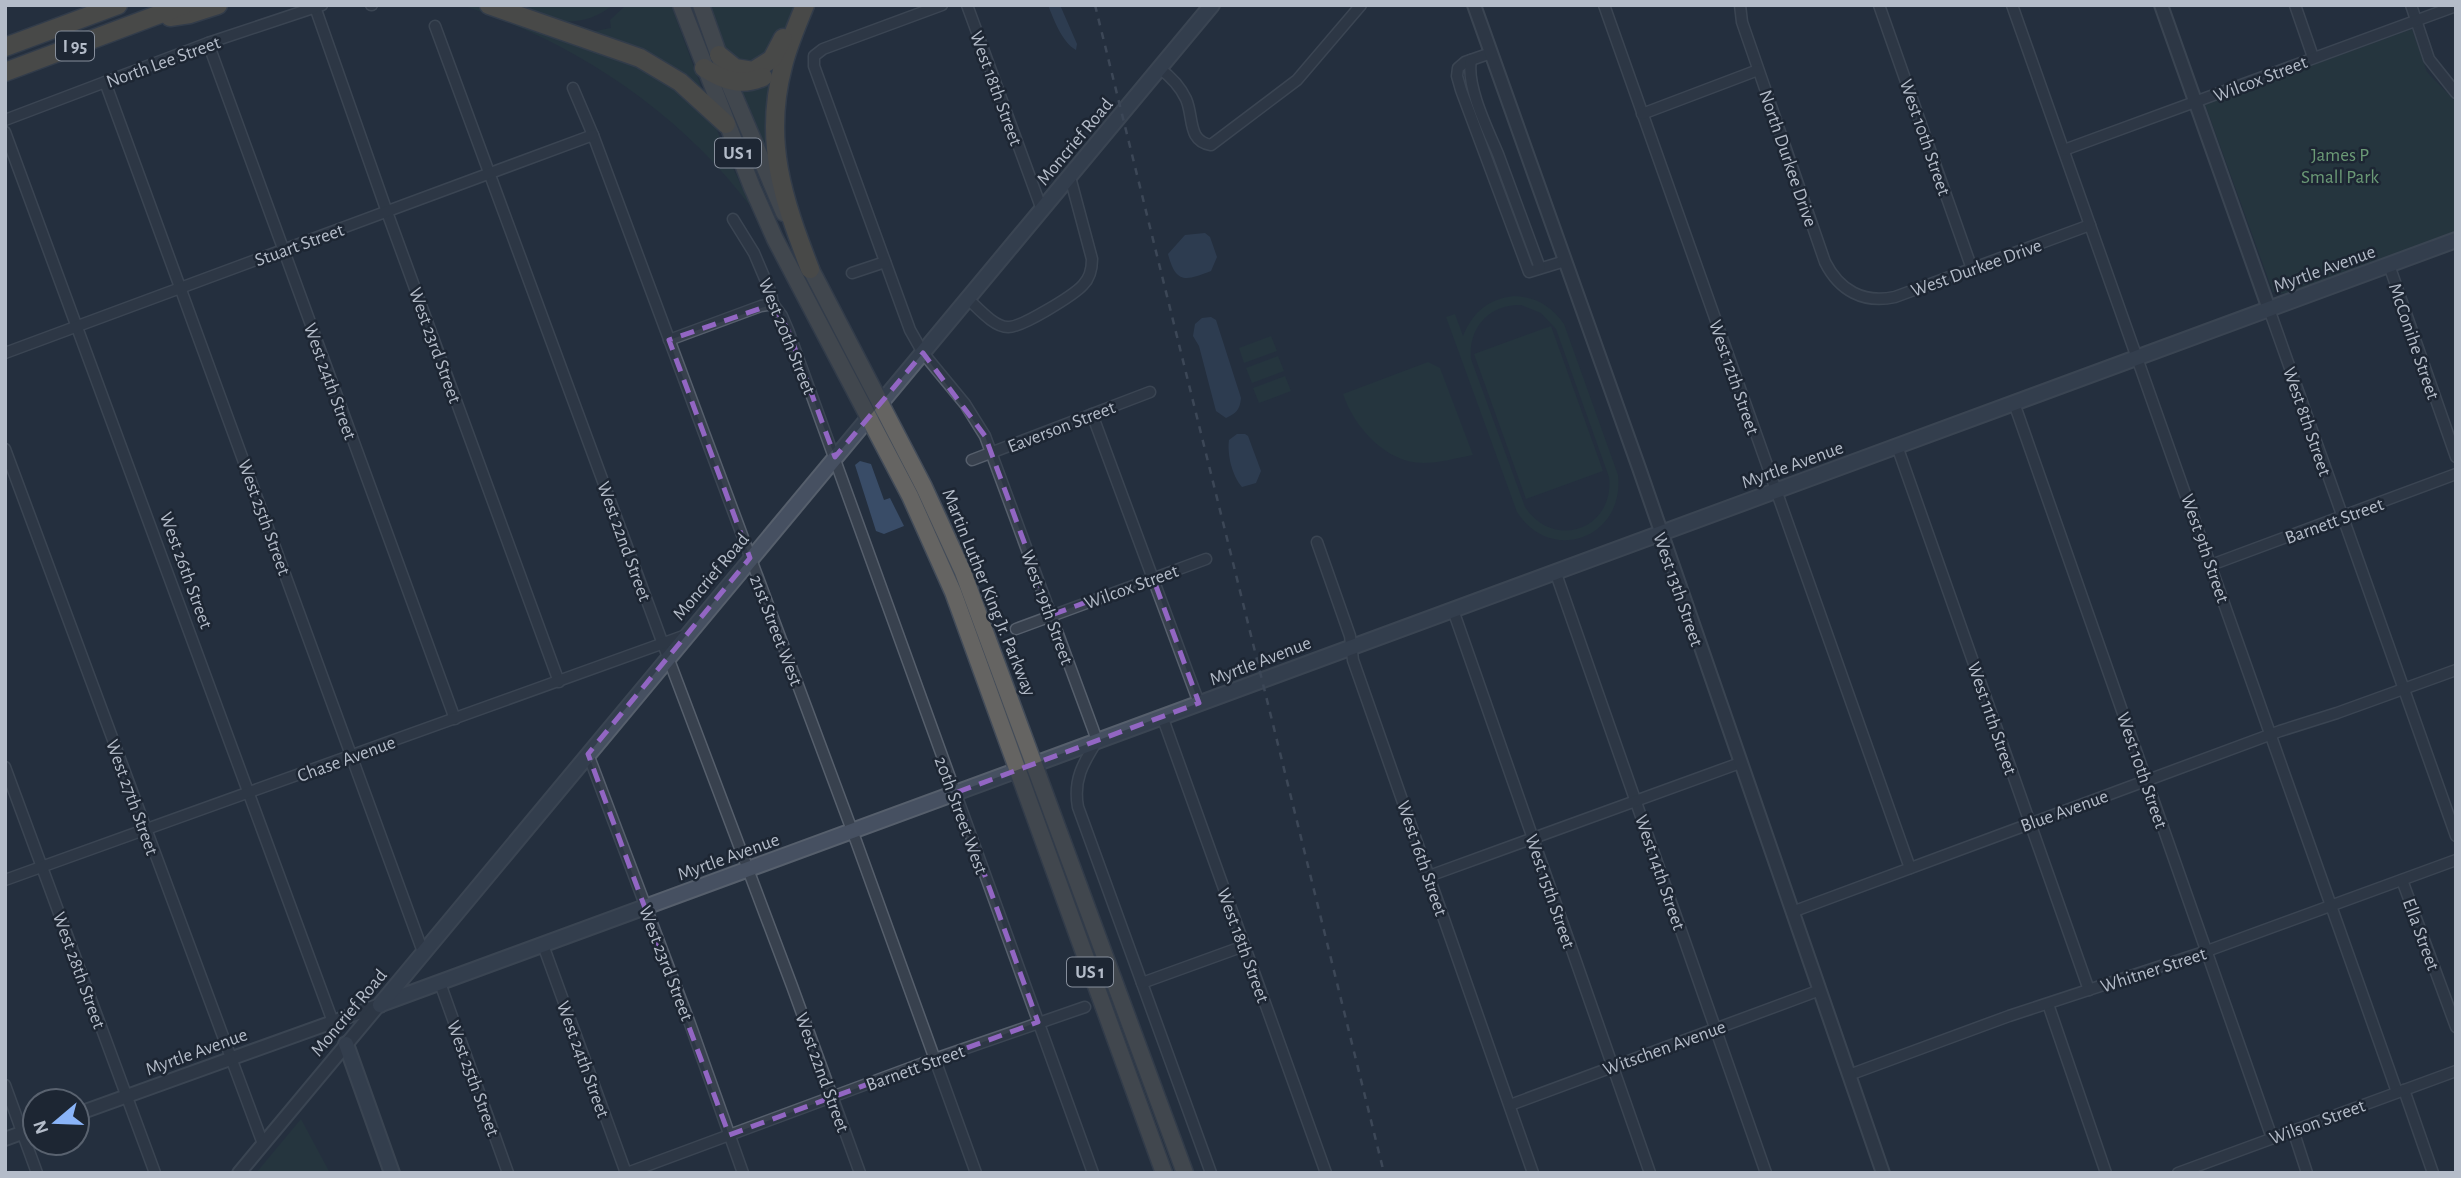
<svg xmlns="http://www.w3.org/2000/svg" width="2461" height="1178" font-family="'Alegreya Sans',sans-serif">
  <style>
    .green { fill: #263c3f; fill-rule: evenodd }
    .water { fill: #394c67 }
    .lines { fill: none; stroke-linecap: round; stroke-linejoin: round }
    .minor-casing { stroke: #565f6c; stroke-width: 13 }
    .tertiary-casing { stroke: #565f6c; stroke-width: 16 }
    .secondary-casing { stroke: #565f6c; stroke-width: 18 }
    .trunk-casing { stroke: #434c59; stroke-width: 19 }
    .motorway-casing { stroke: #434c59; stroke-width: 21 }
    .minor { stroke: #38414e; stroke-width: 10 }
    .tertiary { stroke: #38414e; stroke-width: 12 }
    .secondary { stroke: #465061; stroke-width: 14 }
    .trunk { stroke: #656462; stroke-width: 16 }
    .motorway { stroke: #746855; stroke-width: 18 }
    .rail { stroke: #5a6575; stroke-width: 2.5; stroke-dasharray: 7 7; stroke-linecap: butt }
    .marked { fill: none; stroke: #9266c3; stroke-width: 5; stroke-dasharray: 14 9; stroke-linejoin: round }
    .labels { text-anchor: middle; stroke-width: 5; stroke-linejoin: round; paint-order: stroke }
    .shield { fill: #1d2633; stroke: #878f9c; stroke-width: 2 }
    .shield-label { font-size: 18px; font-weight: bold; fill: #b4bcc9 }
    .street-label { font-size: 19px; fill: #b4bcc9; stroke: #1d2633 }
    .park-label { font-size: 19px; fill: #6b9a76; stroke: #1d2633 }
  </style>
  <rect width="100%" height="100%" fill="#242f3e"/>
  <g class="green">
    <path d="M461,5h48l65,30 37,-7 -1,-8 16,-15h45l52,141 28,61c-71,-95 -177,-166 -290,-202z"/>
    <path d="M523,5h90c-27,22 -63,22 -90,0z"/>
    <path d="M709,5h89l-27,161 -26,-62z"/>
    <path d="M2412,29l15,43 29,30v129l-169,63 -14,-2 -68,-188z"/>
    <path d="M1514,296c22,1 37,10 50,28l54,151c7,63 -67,90 -101,37l-71,-195 9,-3 8,22c10,-24 25,-37 51,-40zM1521,305l20,8 15,16 53,148c6,52 -55,74 -84,30l-54,-148c-3,-32 19,-55 50,-54z"/>
    <path d="M1551,326l52,145 -77,28 -52,-145z"/>
    <path d="M1271,336l6,15 -33,12 -5,-15z"/>
    <path d="M1278,356l6,15 -32,12 -6,-15z"/>
    <path d="M1428,362l12,6 33,87c-17,3 -33,8 -50,8 -37,0 -69,-36 -80,-69z"/>
    <path d="M1285,376l6,15 -32,12 -6,-15z"/>
    <path d="M301,1119l29,54h-74z"/>
  </g>
  <g class="water">
    <path d="M1048,5h12l17,39 -1,6c-14,-8 -22,-30 -28,-45z"/>
    <path d="M1205,233l5,4 7,20 -6,14c-26,10 -35,13 -43,-17l17,-19z"/>
    <path d="M1211,317l5,3 25,78c-1,12 -5,15 -15,20l-10,-7 -17,-65 -6,-10 2,-12 7,-6z"/>
    <path d="M1237,434h8l3,2 13,35 -5,12 -14,4c-10,-11 -15,-33 -13,-47z"/>
    <path d="M860,461l11,3 13,36 6,-2 14,28 -20,8 -8,-3 -21,-66z"/>
  </g>
  <g class="lines">
    <g class="minor-casing">
      <g id="minor">
        <path d="M371,5h1"/>
        <path d="M942,5l-119,44 -9,7v10l96,264 13,23 42,51 20,32 108,293 4,12c-14,22 -24,39 -19,66l133,366"/>
        <path d="M967,5l75,205"/>
        <path d="M1604,5l306,863"/>
        <path d="M1740,5l2,17 83,240c14,28 38,42 70,35l195,-72"/>
        <path d="M1879,5l93,264"/>
        <path d="M2012,5l385,1087"/>
        <path d="M2295,5l18,52"/>
        <path d="M2411,5l18,54 27,34"/>
        <path d="M315,7l72,205 172,470"/>
        <path d="M435,26l225,610 132,350 68,187"/>
        <path d="M208,43l247,676"/>
        <path d="M1491,53l-26,9 -7,6 -1,8 4,14 68,182 36,-11"/>
        <path d="M1471,60c-5,26 17,70 27,94 14,38 28,76 42,114"/>
        <path d="M1159,68c11,8 21,18 27,31 8,18 1,42 25,46l86,-65 64,-75"/>
        <path d="M105,82l318,870"/>
        <path d="M573,88l20,47 263,706 120,332"/>
        <path d="M1642,114l116,-44"/>
        <path d="M5,120l203,-77 114,-38"/>
        <path d="M5,132l328,890"/>
        <path d="M2064,150l392,-144"/>
        <path d="M733,219l21,34 17,40 2,11 9,12 6,14 305,843"/>
        <path d="M2389,265l67,192"/>
        <path d="M852,273l33,-11"/>
        <path d="M968,299c10,9 26,28 40,28 13,1 66,-32 75,-42 7,-7 9,-17 9,-26l-22,-82"/>
        <path d="M2269,309l187,527"/>
        <path d="M669,340l92,-34 12,-2"/>
        <path d="M5,353l588,-218"/>
        <path d="M2014,403l258,735"/>
        <path d="M1092,414l107,289"/>
        <path d="M1897,446l192,544"/>
        <path d="M5,449l258,695"/>
        <path d="M972,460l178,-68"/>
        <path d="M1317,542l33,94 3,24 180,513"/>
        <path d="M2211,565l245,-91"/>
        <path d="M1555,571l211,602"/>
        <path d="M1453,610l197,563"/>
        <path d="M1016,629l190,-70"/>
        <path d="M1162,716l164,457"/>
        <path d="M588,754l101,267 54,152"/>
        <path d="M5,767l150,406"/>
        <path d="M1429,876l311,-113"/>
        <path d="M5,880l681,-245"/>
        <path d="M2402,880l54,147"/>
        <path d="M1792,912l488,-181 57,-18 119,-43"/>
        <path d="M543,945l83,228"/>
        <path d="M440,983l68,190"/>
        <path d="M1142,983l102,-37"/>
        <path d="M2048,1004l58,169"/>
        <path d="M1849,1075l160,-59 198,-65 249,-91"/>
        <path d="M5,1085l32,88"/>
        <path d="M2404,1090l29,83"/>
        <path d="M1510,1105l310,-115"/>
        <path d="M2293,1130l14,43"/>
        <path d="M627,1173l299,-111 159,-55"/>
        <path d="M2178,1173l278,-102"/>
      </g>
    </g>
    <g class="tertiary-casing">
      <g id="tertiary">
        <path d="M1474,5l165,463 244,705"/>
        <path d="M2161,5l108,304"/>
        <path d="M77,1114l303,-109"/>
        <path d="M5,1139l30,-11"/>
        <path d="M239,1173l140,-168"/>
      </g>
    </g>
    <g class="secondary-casing">
      <g id="secondary">
        <path d="M1035,764l1421,-524"/>
        <path d="M381,1004l637,-234"/>
        <path d="M380,1005l832,-1000"/>
        <path d="M346,1044l46,129"/>
      </g>
    </g>
    <g class="trunk-casing">
      <g id="trunk">
        <path d="M681,5l71,182 23,52 135,257 43,96 211,581"/>
        <path d="M701,5l27,76 56,132"/>
        <path d="M805,258l119,229 39,85 222,601"/>
      </g>
    </g>
    <g class="motorway-casing">
      <g id="motorway">
        <path d="M489,5l151,53 40,24 46,42"/>
        <path d="M805,5c-8,20 -17,40 -22,61 -20,75 0,133 27,203"/>
        <path d="M170,17l20,-3 28,-9"/>
        <path d="M5,47l113,-42"/>
        <path d="M719,55l16,13 18,3 19,-12 11,-21"/>
        <path d="M704,68c19,12 37,19 59,9"/>
        <path d="M5,72l179,-67"/>
      </g>
    </g>
    <use href="#minor" class="minor"/>
    <use href="#tertiary" class="tertiary"/>
    <use href="#secondary" class="secondary"/>
    <use href="#trunk" class="trunk"/>
    <use href="#motorway" class="motorway"/>
    <path class="rail" d="M1095,5l289,1168"/>
  </g>
  <path d="M0 0H2461V1178H0ZM773,304l15,26 47,127 88,-104 62,83 66,179 102,-37 46,125 -244,90 83,229 -309,113 -141,-381 162,-196 -81,-218z" fill="#242f3e" fill-opacity=".55" fill-rule="evenodd"/>
  <path class="marked" d="M773,304l15,26 47,127 88,-104 62,83 66,179 102,-37 46,125 -244,90 83,229 -309,113 -141,-381 162,-196 -81,-218z"/>
  <g class="labels">
    <g class="shield">
      <rect x="56" y="31.5" width="38" height="29" rx="5"/>
      <rect x="715" y="138.5" width="46" height="29" rx="5"/>
      <rect x="1067" y="957.5" width="46" height="29" rx="5"/>
    </g>
    <g class="shield-label">
      <text x="75" y="52">I 95</text>
      <text x="738" y="159">US 1</text>
      <text x="1090" y="978">US 1</text>
    </g>
    <g class="street-label">
      <text transform="translate(163 61) rotate(-20)" y="7">North Lee Street</text>
      <text transform="translate(2260 78) rotate(-21)" y="7">Wilcox Street</text>
      <text transform="translate(997 88) rotate(70)" y="7">West 18th Street</text>
      <text transform="translate(1926 137) rotate(71)" y="7">West 10th Street</text>
      <text transform="translate(1074 141) rotate(-50)" y="7">Moncrief Road</text>
      <text transform="translate(1789 158) rotate(71)" y="7">North Durkee Drive</text>
      <text transform="translate(299 244) rotate(-20)" y="7">Stuart Street</text>
      <text transform="translate(1976 267) rotate(-20)" y="7">West Durkee Drive</text>
      <text transform="translate(2324 268) rotate(-20)" y="7">Myrtle Avenue</text>
      <text transform="translate(788 336) rotate(68)" y="7">West 20th Street</text>
      <text transform="translate(2415 341) rotate(71)" y="7">McConihe Street</text>
      <text transform="translate(436 345) rotate(70)" y="7">West 23rd Street</text>
      <text transform="translate(1735 377) rotate(71)" y="7">West 12th Street</text>
      <text transform="translate(331 381) rotate(70)" y="7">West 24th Street</text>
      <text transform="translate(2308 421) rotate(71)" y="7">West 8th Street</text>
      <text transform="translate(1061 426) rotate(-21)" y="7">Eaverson Street</text>
      <text transform="translate(1792 464) rotate(-20)" y="7">Myrtle Avenue</text>
      <text transform="translate(265 517) rotate(70)" y="7">West 25th Street</text>
      <text transform="translate(2334 520) rotate(-20)" y="7">Barnett Street</text>
      <text transform="translate(625 541) rotate(70)" y="7">West 22nd Street</text>
      <text transform="translate(2206 548) rotate(71)" y="7">West 9th Street</text>
      <text transform="translate(187 570) rotate(70)" y="7">West 26th Street</text>
      <text transform="translate(710 576) rotate(-50)" y="7">Moncrief Road</text>
      <text transform="translate(1131 586) rotate(-20)" y="7">Wilcox Street</text>
      <text transform="translate(1679 589) rotate(71)" y="7">West 13th Street</text>
      <text transform="translate(990 592) rotate(68)" y="7">Martin Luther King Jr. Parkway</text>
      <text transform="translate(1048 607) rotate(70)" y="7">West 19th Street</text>
      <text transform="translate(777 630) rotate(69)" y="7">21st Street West</text>
      <text transform="translate(1260 660) rotate(-21)" y="7">Myrtle Avenue</text>
      <text transform="translate(1993 718) rotate(71)" y="7">West 11th Street</text>
      <text transform="translate(346 758) rotate(-20)" y="7">Chase Avenue</text>
      <text transform="translate(2143 770) rotate(71)" y="7">West 10th Street</text>
      <text transform="translate(133 797) rotate(70)" y="7">West 27th Street</text>
      <text transform="translate(2064 810) rotate(-20)" y="7">Blue Avenue</text>
      <text transform="translate(962 815) rotate(70)" y="7">20th Street West</text>
      <text transform="translate(728 856) rotate(-20)" y="7">Myrtle Avenue</text>
      <text transform="translate(1423 858) rotate(71)" y="7">West 16th Street</text>
      <text transform="translate(1661 872) rotate(71)" y="7">West 14th Street</text>
      <text transform="translate(1551 891) rotate(71)" y="7">West 15th Street</text>
      <text transform="translate(2422 934) rotate(70)" y="7">Ella Street</text>
      <text transform="translate(1244 945) rotate(70)" y="7">West 18th Street</text>
      <text transform="translate(667 963) rotate(69)" y="7">West 23rd Street</text>
      <text transform="translate(2153 969) rotate(-18)" y="7">Whitner Street</text>
      <text transform="translate(80 970) rotate(70)" y="7">West 28th Street</text>
      <text transform="translate(348 1012) rotate(-50)" y="7">Moncrief Road</text>
      <text transform="translate(1664 1047) rotate(-20)" y="7">Witschen Avenue</text>
      <text transform="translate(196 1051) rotate(-20)" y="7">Myrtle Avenue</text>
      <text transform="translate(584 1059) rotate(70)" y="7">West 24th Street</text>
      <text transform="translate(915 1067) rotate(-20)" y="7">Barnett Street</text>
      <text transform="translate(823 1072) rotate(70)" y="7">West 22nd Street</text>
      <text transform="translate(474 1078) rotate(70)" y="7">West 25th Street</text>
      <text transform="translate(2317 1121) rotate(-20)" y="7">Wilson Street</text>
    </g>
    <g class="park-label">
      <text x="2340" y="161">James P<tspan x="2340" dy="22">Small Park</tspan></text>
    </g>
  </g>
  <rect width="2461" height="1178" fill="none" stroke="#b4bcc9" stroke-width="14"/>
  <g transform="translate(56 1122) rotate(251)"><circle r="33" fill="#1d2633" stroke="#59626f" stroke-width="2"/>
  <path d="M0-5L12 26L0 18L-12 26Z" fill="#8ab4f8"/>
  <text y="-10" font-size="19" font-weight="bold" text-anchor="middle" fill="#b4bcc9">N</text>
  </g>
</svg>
